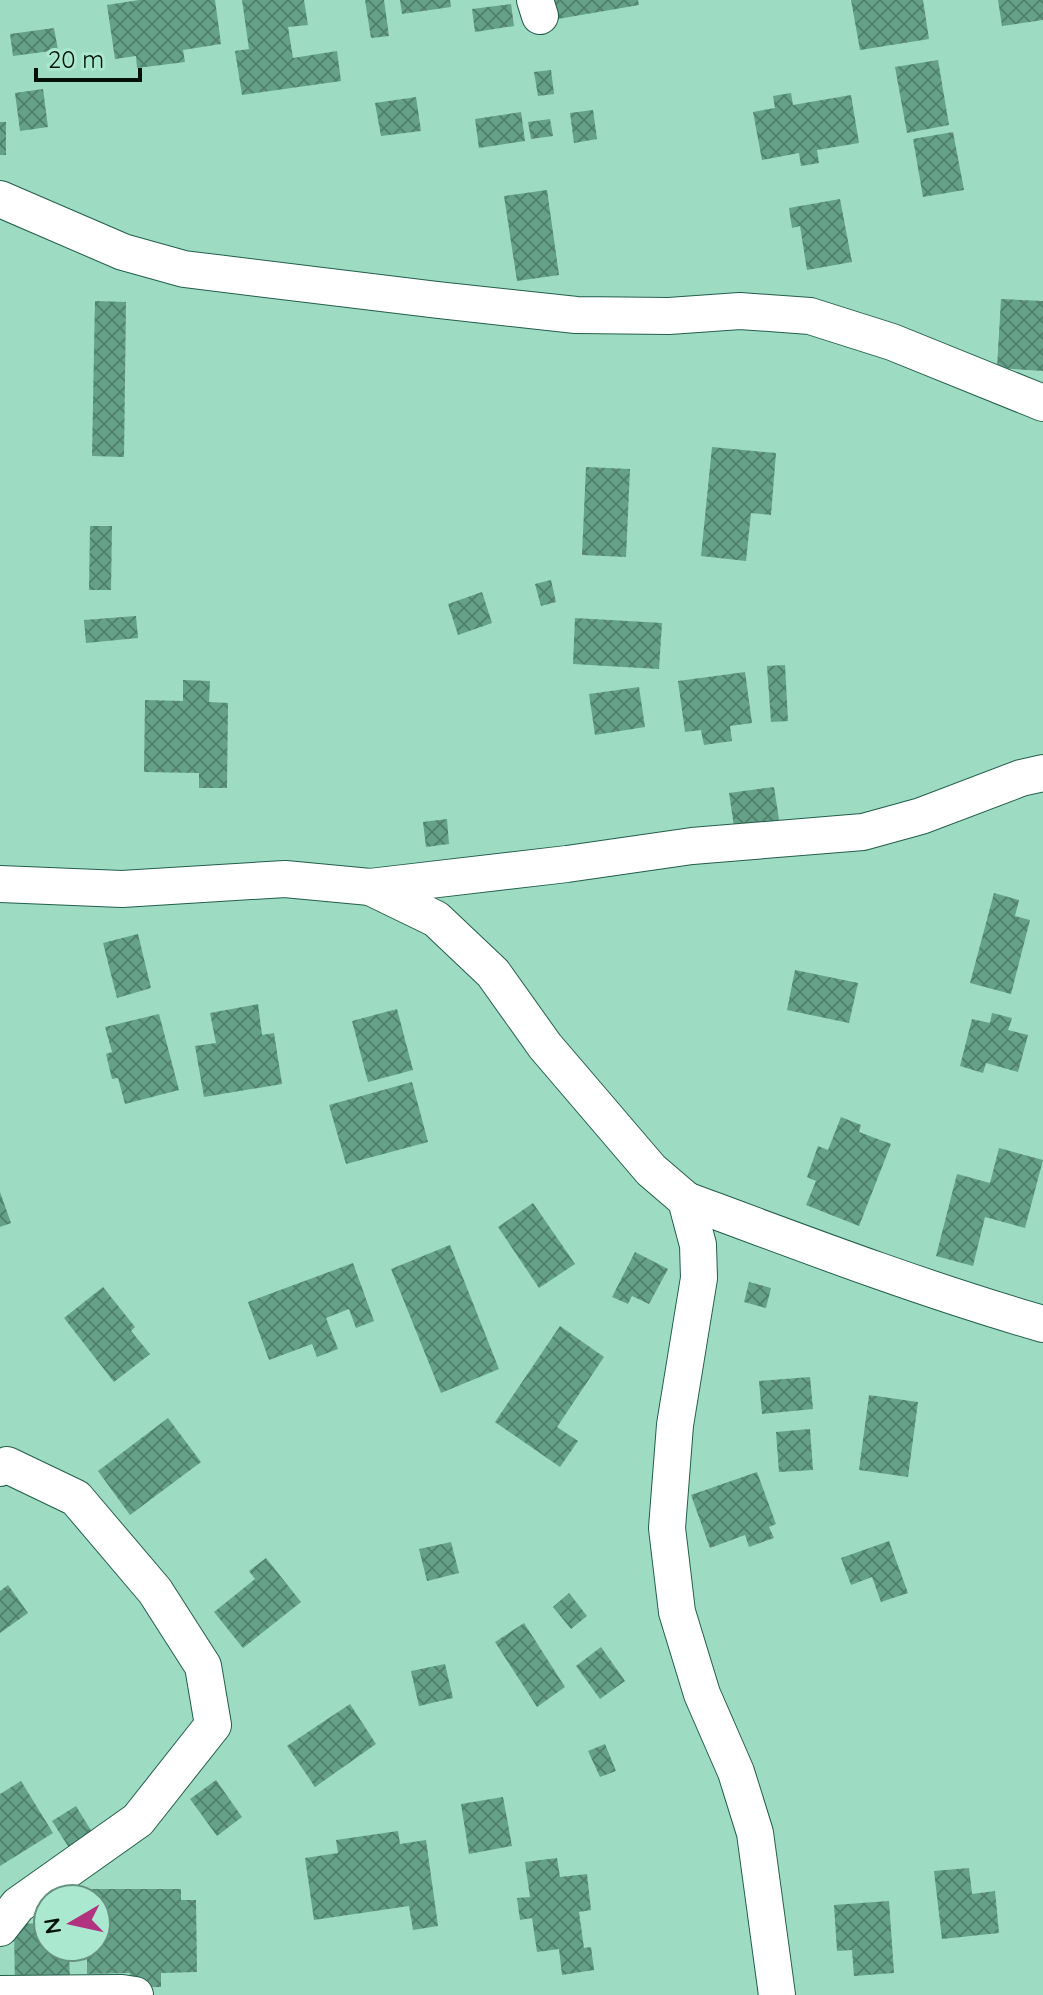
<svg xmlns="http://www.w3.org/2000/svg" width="1043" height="1995" font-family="Quicksand,sans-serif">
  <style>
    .building { fill: url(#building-cross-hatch) }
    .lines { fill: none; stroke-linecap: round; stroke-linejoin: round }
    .street-casing { stroke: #225f4a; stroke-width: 38 }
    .street { stroke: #fff; stroke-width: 36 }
  </style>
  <defs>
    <pattern id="building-cross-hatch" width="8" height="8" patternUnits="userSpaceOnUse" patternTransform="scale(2)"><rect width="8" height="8" fill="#65a189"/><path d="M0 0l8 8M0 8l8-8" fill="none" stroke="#51826e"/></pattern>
  </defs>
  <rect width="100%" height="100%" fill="#9ddbc2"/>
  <g class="building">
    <path d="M139,0h76l6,44 -38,6 2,12 -48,6 -1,-12 -21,3 -8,-54z"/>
    <path d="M242,0h62l4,25 -20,2 5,31 44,-7 4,30 -99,14 -7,-44 14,-2z"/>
    <path d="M365,0h19l5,36 -18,2z"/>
    <path d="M400,0h50l1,7 -49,7z"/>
    <path d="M549,0h89l1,5 -87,15z"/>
    <path d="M851,0h72l6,39 -69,11z"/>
    <path d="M998,0h45v20l-41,6z"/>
    <path d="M511,4l3,22 -39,6 -3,-23z"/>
    <path d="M54,28l4,22 -45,6 -3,-22z"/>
    <path d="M938,60l11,65 -42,8 -12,-66z"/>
    <path d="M551,70l3,24 -16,2 -4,-24z"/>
    <path d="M43,89l5,38 -28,4 -5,-38z"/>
    <path d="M791,93l2,12 58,-10 8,48 -42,7 2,13 -18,3 -2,-13 -37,7 -9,-48 22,-4 -2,-12z"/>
    <path d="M416,97l5,34 -40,5 -6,-33z"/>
    <path d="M593,110l4,29 -23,4 -4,-30z"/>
    <path d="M521,112l4,29 -46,7 -4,-29z"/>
    <path d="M550,119l3,17 -22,3 -3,-17z"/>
    <rect x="0" y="122" width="6" height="33"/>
    <path d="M953,132l11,58 -41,7 -10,-58z"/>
    <path d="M547,190l12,85 -42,6 -13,-85z"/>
    <path d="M840,199l12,63 -45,8 -7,-44 -8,2 -3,-20z"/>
    <path d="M1001,299l42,2v70l-46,-3z"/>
    <path d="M95,301l31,1 -2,155 -32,-1z"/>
    <path d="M712,447l64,6 -5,62 -20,-2 -5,48 -45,-5z"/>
    <path d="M586,467l44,2 -4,88 -44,-2z"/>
    <path d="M90,526h22l-1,64h-22z"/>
    <path d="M551,580l5,22 -15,4 -6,-22z"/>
    <path d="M482,592l10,31 -34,12 -10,-31z"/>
    <path d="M136,616l2,22 -52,5 -2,-23z"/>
    <path d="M575,618l87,5 -3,46 -86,-5z"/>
    <path d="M785,665l3,56 -17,1 -4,-56z"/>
    <path d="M745,672l7,51 -22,3 2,15 -28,4 -3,-15 -16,2 -7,-51z"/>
    <path d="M183,680l27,1 -1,21 19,1 -1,85h-28v-15l-55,-1 1,-72 38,1z"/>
    <path d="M639,687l6,40 -50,8 -6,-41z"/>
    <path d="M774,787l6,39 -45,7 -6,-40z"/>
    <path d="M447,819l2,25 -23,3 -3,-25z"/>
    <path d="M994,893l25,7 -4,16 15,4 -19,74 -41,-11z"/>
    <path d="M138,934l13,54 -34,10 -14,-55z"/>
    <path d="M795,970l63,13 -9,40 -62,-13z"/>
    <path d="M258,1004l4,31 12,-2 8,51 -78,13 -9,-51 21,-3 -6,-30z"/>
    <path d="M397,1009l16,61 -45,12 -16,-61z"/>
    <path d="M992,1013l20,5 -4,12 20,5 -10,37 -32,-9 -3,10 -23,-7 12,-47 18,4z"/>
    <path d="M159,1014l20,76 -54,14 -7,-26 -6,1 -6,-25 6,-2 -7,-25z"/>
    <path d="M412,1082l16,60 -82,22 -17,-59z"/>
    <path d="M841,1117l20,8 -2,7 32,12 -32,82 -53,-21 10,-24 -9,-4 11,-31 10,4z"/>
    <path d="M999,1148l44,12 -18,68 -40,-11 -12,49 -37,-10 21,-82 33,9z"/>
    <path d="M0,1192l11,31 -11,4z"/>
    <path d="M533,1203l42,61 -36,24 -41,-61z"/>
    <path d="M450,1245l49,124 -58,24 -50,-124z"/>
    <path d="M635,1252l33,17 -19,35 -17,-8 -4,8 -16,-7z"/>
    <path d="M353,1263l21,58 -18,7 -7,-19 -23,9 12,31 -21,8 -5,-13 -43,16 -21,-58z"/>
    <path d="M749,1282l22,6 -5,20 -22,-6z"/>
    <path d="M103,1287l32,40 -4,4 19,23 -36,28 -50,-64z"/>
    <path d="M560,1326l44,31 -47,70 21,14 -18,26 -65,-45z"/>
    <path d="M810,1377l3,32 -51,5 -3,-33z"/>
    <path d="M869,1395l49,7 -10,75 -49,-7z"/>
    <path d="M168,1418l33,44 -71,53 -32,-44z"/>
    <path d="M810,1429l3,41 -34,2 -3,-40z"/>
    <path d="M757,1472l19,52 -7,3 5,11 -25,9 -4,-12 -35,13 -19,-53z"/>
    <path d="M889,1541l19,52 -27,9 -9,-25 -21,8 -10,-27z"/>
    <path d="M451,1542l8,31 -32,8 -8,-32z"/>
    <path d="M266,1558l35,44 -58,46 -29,-36 41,-33 -6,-8z"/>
    <path d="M8,1585l20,28 -28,20v-42z"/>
    <path d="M569,1593l18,23 -16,13 -18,-22z"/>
    <path d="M524,1623l41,64 -28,20 -42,-65z"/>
    <path d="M601,1647l24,34 -25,18 -24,-33z"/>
    <path d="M445,1664l8,34 -34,8 -8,-35z"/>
    <path d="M350,1704l26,40 -61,43 -28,-41z"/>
    <path d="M605,1744l11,27 -16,6 -12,-26z"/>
    <path d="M216,1780l26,37 -25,19 -27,-37z"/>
    <path d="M21,1781l32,52 -53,33v-72z"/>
    <path d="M503,1797l9,49 -43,8 -8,-50z"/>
    <path d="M76,1806l19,31 -24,14 -19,-30z"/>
    <path d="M398,1831l2,13 26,-4 12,86 -25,4 -4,-24 -95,14 -9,-62 33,-5 -2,-13z"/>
    <path d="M557,1858l3,19 27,-3 4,36 -12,2 5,36 7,-1 3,23 -32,5 -3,-26 -22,3 -5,-34 -12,2 -3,-22 13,-1 -5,-35z"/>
    <path d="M969,1868l3,26 23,-3 4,42 -57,6 -8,-68z"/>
    <path d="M86,1889h95v11h15l1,72 -36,1v14h-31v-14l-43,1v-27h9v-48h-10z"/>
    <path d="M889,1901l5,72 -40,3 -2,-26 -15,1 -3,-46z"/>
    <path d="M48,1923v24h21l1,38 -55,1 -1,-62z"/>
  </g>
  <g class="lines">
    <g class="street-casing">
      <g id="street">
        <path d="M535,0l5,16"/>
        <path d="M0,199l123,53 61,17 254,31 138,15 93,1 71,-5 70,5 82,26 151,61"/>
        <path d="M0,884l122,5 163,-10 85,8 197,-23 125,-18 171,-14 58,-16 100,-38 22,-5"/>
        <path d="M370,887l66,32 57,54 52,73 106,124 35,30 12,45 1,33 -24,147 -8,103 10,84 25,82 34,78 19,61 22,162"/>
        <path d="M686,1200c118,44 236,89 357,124"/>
        <path d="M0,1468l7,-3 69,33 79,93 48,75 10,59 -75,95 -120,85 -18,23"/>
        <path d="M0,1994l122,-1 13,2"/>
      </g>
    </g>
    <use href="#street" class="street"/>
  </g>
  <g transform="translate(72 1923) rotate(261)"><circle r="38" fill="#aae8cf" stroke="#669280" stroke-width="2"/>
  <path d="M0-6L14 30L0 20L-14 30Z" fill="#b1327f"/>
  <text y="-12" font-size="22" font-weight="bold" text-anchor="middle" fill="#00110a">N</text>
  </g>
  <path d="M36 68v12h104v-12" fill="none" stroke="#00110a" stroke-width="4"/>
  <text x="48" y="68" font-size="24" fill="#00110a" stroke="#aae8cf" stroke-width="6" paint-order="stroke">20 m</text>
</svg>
